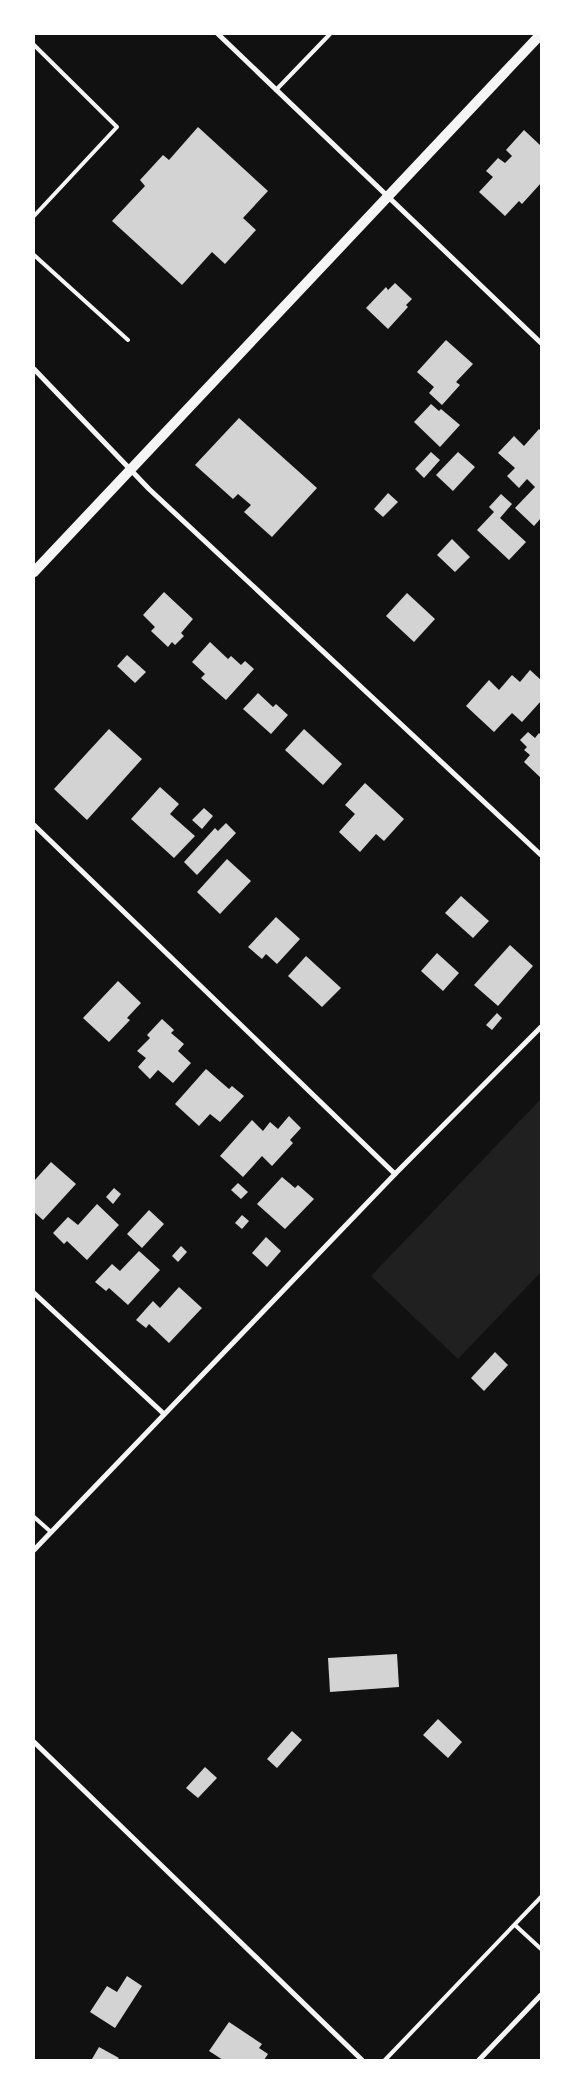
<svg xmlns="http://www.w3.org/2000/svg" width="575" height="2094" font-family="'Times New Roman',serif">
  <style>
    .green { fill: #202020 }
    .building { fill: #d3d3d3 }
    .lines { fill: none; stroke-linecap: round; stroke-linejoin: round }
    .service { stroke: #f5f5f5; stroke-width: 4 }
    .minor { stroke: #f5f5f5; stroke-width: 5 }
    .secondary { stroke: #f5f5f5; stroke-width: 10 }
  </style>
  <rect width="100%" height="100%" fill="#111"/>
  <path class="green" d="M541,1099v173l-83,87 -87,-83z"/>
  <g class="building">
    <path d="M198,127l70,64 -25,27 13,12 -31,34 -13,-12 -30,33 -70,-64 33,-35 -5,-6 23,-25 6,5z"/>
    <path d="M524,130l17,16v37l-19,21 -3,-3 -14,15 -26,-24 14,-15 -7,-6 12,-13 7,5 7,-7 -6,-6z"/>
    <path d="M395,283l17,16 -6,6 2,2 -20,22 -22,-21 20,-21 2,3z"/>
    <path d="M446,340l27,24 -17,18 4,3 -18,20 -13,-12 5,-6 -17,-15z"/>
    <path d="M431,404l8,7 2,-2 19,16 -20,22 -26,-25z"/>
    <path d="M239,418l78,70 -45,49 -28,-25 7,-7 -13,-11 -5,5 -38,-34z"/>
    <path d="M539,429l2,2 -1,51 1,36 -7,8 -19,-18 20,-21 -8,-8 -8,9 -12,-12 8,-8 -17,-15 16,-17 10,10z"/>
    <path d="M431,452l9,8 -16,18 -9,-9z"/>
    <path d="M458,452l17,15 -22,24 -17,-16z"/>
    <path d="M388,493l10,9 -15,15 -9,-8z"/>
    <path d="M501,494l11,10 -12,14 26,24 -17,18 -32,-30 17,-18 -5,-5z"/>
    <path d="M452,539l18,18 -15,15 -18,-17z"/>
    <path d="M164,592l29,27 -12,14 3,3 -9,9 -3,-3 -4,5 -17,-16 4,-4 -12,-12z"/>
    <path d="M407,593l28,26 -21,23 -28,-26z"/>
    <path d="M210,642l18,17 3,-3 10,9 4,-4 9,8 -28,31 -25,-22 4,-4 -13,-12z"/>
    <path d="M127,655l19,17 -11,11 -18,-17z"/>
    <path d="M530,670l11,10v21l-19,21 -10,-9 -18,19 -28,-26 23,-26 10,10 13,-15 8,7z"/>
    <path d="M258,693l15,14 3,-3 12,11 -17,19 -28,-25z"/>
    <path d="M109,729l33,30 -55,61 -33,-31z"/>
    <path d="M304,729l38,35 -19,21 -38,-35z"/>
    <path d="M528,732l7,6 4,-5 2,2v43l-17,-16 6,-7 -6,-5 3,-3 -7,-7z"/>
    <path d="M365,783l39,36 -20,22 -8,-7 -16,18 -21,-20 16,-18 -10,-9z"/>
    <path d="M160,787l19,17 -9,10 25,22 -21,22 -43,-39z"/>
    <path d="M204,808l9,8 -11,13 -10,-9z"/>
    <path d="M226,823l10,10 -39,42 -13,-13 31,-34 3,3z"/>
    <path d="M227,859l24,22 -31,33 -23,-22z"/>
    <path d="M461,896l28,25 -16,17 -28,-25z"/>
    <path d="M276,917l24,22 -23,25 -11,-10 -4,5 -14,-12z"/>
    <path d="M510,945l23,21 -35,40 -24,-21z"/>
    <path d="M437,953l22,20 -16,18 -22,-20z"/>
    <path d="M306,956l35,32 -19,19 -34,-31z"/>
    <path d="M118,981l23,22 -14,15 3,2 -21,22 -26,-24z"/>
    <path d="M497,1013l5,5 -10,12 -6,-5z"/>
    <path d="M162,1019l12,11 -3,3 13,11 -6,7 13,12 -18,20 -15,-13 -8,9 -12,-12 8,-9 -9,-7 13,-13 -3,-3z"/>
    <path d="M206,1069l23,20 3,-3 12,10 -24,26 -10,-8 -11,12 -24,-22z"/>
    <path d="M289,1116l12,12 -11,12 3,3 -21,23 -10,-10 -19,21 -23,-21 32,-36 11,11 7,-9 8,7z"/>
    <path d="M51,1162l25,22 -33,36 -9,-8v-31z"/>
    <path d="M282,1177l13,11 3,-3 16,14 -29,30 -28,-25z"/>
    <path d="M238,1183l10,9 -7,7 -10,-9z"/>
    <path d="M114,1188l7,6 -8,10 -7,-7z"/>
    <path d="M97,1204l22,21 -32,35 -20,-19 -3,3 -11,-11 15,-16 10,8z"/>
    <path d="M149,1210l15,14 -22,24 -15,-14z"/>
    <path d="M242,1215l7,6 -7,8 -7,-6z"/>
    <path d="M266,1237l15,14 -14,16 -15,-14z"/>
    <path d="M181,1246l6,6 -9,10 -6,-6z"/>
    <path d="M139,1251l21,19 -32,35 -19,-17 -3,3 -11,-9 17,-18 8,7z"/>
    <path d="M179,1287l23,21 -33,35 -20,-19 -3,4 -10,-8 17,-19 7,7z"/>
    <path d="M495,1352l13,13 -24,26 -13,-13z"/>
    <path d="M397,1654l2,33 -69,5 -2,-34z"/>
    <path d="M438,1719l24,23 -14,16 -25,-23z"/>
    <path d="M292,1731l10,9 -25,28 -10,-9z"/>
    <path d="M205,1767l12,11 -19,20 -12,-10z"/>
    <path d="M127,1976l15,10 -27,42 -25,-16 17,-26 10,6z"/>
    <path d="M229,2022l33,22 -3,4 9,6 -4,6h-41l-14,-9z"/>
    <path d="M99,2047l20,11 -2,2 -25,-1z"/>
  </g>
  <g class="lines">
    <g class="service">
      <path d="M34,45l83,82 -83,89"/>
      <path d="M276,90l54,-56"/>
      <path d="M34,255l94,85"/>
      <path d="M34,1517l17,15"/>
      <path d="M515,1925l26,24"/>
      <path d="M385,2060l156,-163"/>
    </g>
    <g class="minor">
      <path d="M218,34l323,309"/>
      <path d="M34,369l115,120 392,366"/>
      <path d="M34,825l361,349"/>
      <path d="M34,1293l130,121"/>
      <path d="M34,1550l361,-376 146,-147"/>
      <path d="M34,1742l328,318"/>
      <path d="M479,2060l62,-65"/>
    </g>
    <path class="secondary" d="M34,572l507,-538"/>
  </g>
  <rect width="575" height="2094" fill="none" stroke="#ffffff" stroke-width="70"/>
</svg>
